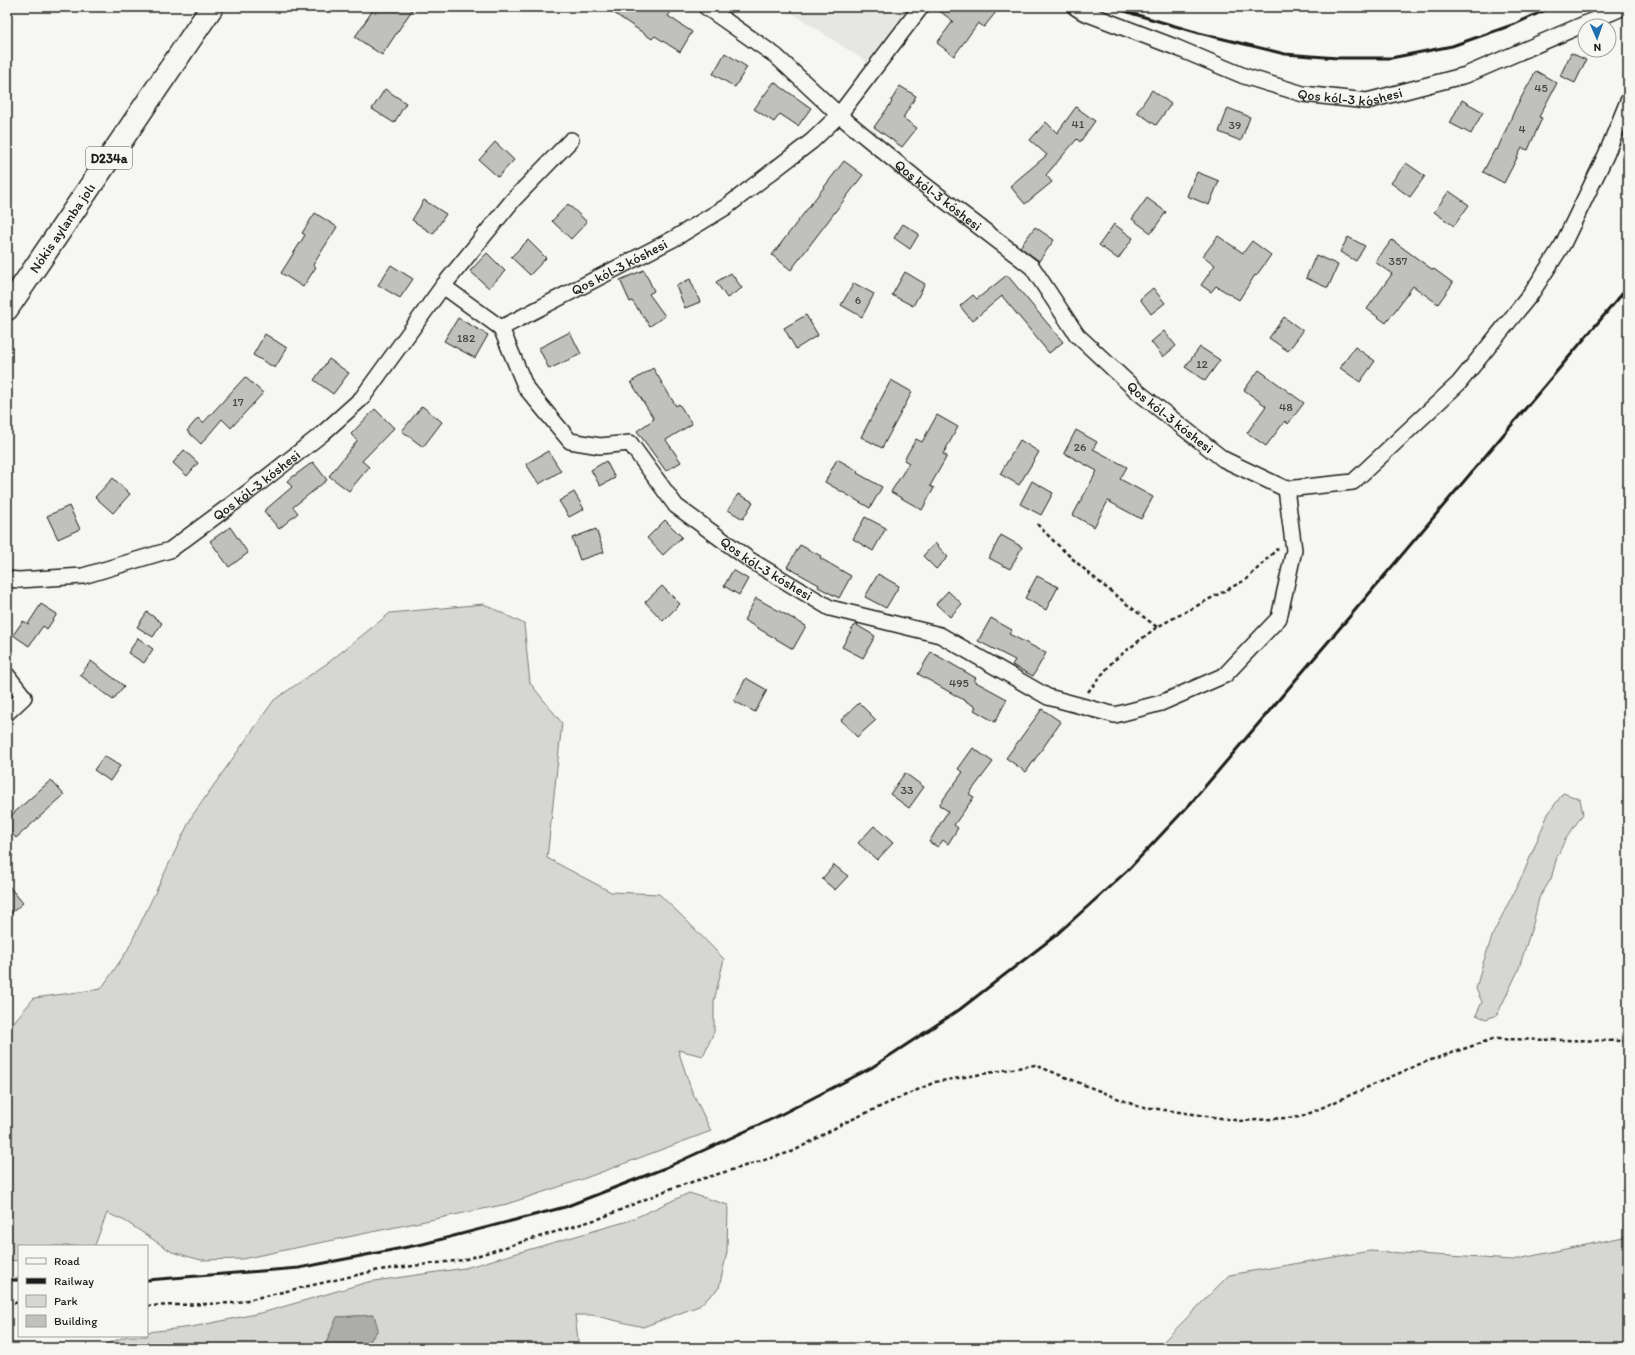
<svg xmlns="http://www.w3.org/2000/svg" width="1635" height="1355" viewBox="0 0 1635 1355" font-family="Itim,sans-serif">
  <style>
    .built { fill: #e6e6e2 }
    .green { fill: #d6d6d2; stroke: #797977 }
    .water { fill: #acaca9; stroke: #727271 }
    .building { fill: #c0c0bd; stroke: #1c1c1c }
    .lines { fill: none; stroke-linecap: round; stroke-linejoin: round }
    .minor-casing { stroke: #1c1c1c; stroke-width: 18 }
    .primary-casing { stroke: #1c1c1c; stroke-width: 25 }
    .path { stroke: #1c1c1c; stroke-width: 2.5; stroke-dasharray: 4 3; stroke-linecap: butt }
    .minor { stroke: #f6f6f2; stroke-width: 15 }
    .primary { stroke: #f6f6f2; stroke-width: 22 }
    .rail { stroke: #1c1c1c; stroke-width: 3 }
    .labels { text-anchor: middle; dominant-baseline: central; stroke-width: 3; stroke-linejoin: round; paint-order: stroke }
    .number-label { font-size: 12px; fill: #454544 }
    .shield { fill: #f6f6f2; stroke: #5d5d5c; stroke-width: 1 }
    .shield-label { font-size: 13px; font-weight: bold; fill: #1c1c1c }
    .street-label { font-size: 14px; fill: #1c1c1c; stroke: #f6f6f2 }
  </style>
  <rect width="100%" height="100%" fill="#f6f6f2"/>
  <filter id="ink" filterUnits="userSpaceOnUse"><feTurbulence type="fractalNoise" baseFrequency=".025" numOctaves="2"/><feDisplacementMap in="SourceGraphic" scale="8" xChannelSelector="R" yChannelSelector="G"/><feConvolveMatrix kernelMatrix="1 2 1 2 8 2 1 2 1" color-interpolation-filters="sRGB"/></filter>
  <g filter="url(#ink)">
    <path class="built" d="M783,7H909L867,62Z"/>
    <g class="green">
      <path d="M484,604L524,624L530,683L562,723L547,858L611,892L659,894L681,915L724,959L714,1001V1032L703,1056L678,1050L691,1089L711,1131L583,1179L507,1204L242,1259L201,1260L172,1252L125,1221L107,1213L95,1245L92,1246H19V1261L7,1260V1030L34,998L101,989L127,951L192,816L274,700L329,662L390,613Z"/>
      <path d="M1563,793L1580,799L1583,814L1565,840L1557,857L1551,879L1539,898L1533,924L1518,971L1497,1015L1486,1019L1476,1015L1482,1002L1476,989L1482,966L1493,934L1524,872L1548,814Z"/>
      <path d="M689,1193L728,1205L727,1252L719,1288L699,1306L643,1327L592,1315H575L579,1348H365L378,1330L374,1315L337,1317L324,1348H96L127,1336H147V1332L192,1327L265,1312L368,1282L465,1268L628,1221Z"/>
      <path d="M1628,1236V1348H1157L1229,1275L1370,1251L1513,1260Z"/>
    </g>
    <path class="water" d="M374,1315L378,1329L365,1348H324L337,1317Z"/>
    <g class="building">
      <path d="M375,7H414L382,55L355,37Z"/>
      <path d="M605,7H663L671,12L668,16L692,32L680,52L655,36L652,39Z"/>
      <path d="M934,7H1000L984,27L978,23L954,56L937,43L953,21Z"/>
      <path d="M725,53L747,67L735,87L713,74Z"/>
      <path d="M1571,53L1586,60L1575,83L1560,76Z"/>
      <path d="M1536,71L1557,83L1539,117L1542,118L1528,150L1522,148L1504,183L1483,172L1495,149L1497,150L1516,107Z"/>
      <path d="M774,82L811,108L798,126L780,114L774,122L754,109Z"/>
      <path d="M900,86L916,96L903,118L917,128L902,147L874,127L892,102L891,101Z"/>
      <path d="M385,89L406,103L394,123L372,109Z"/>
      <path d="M1152,90L1171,104L1156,125L1137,112Z"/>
      <path d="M1462,100L1483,112L1471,134L1450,123Z"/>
      <path d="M1076,107L1095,121L1080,142L1077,139L1046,175L1052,182L1025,204L1010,186L1047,155L1030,140L1046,122L1057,133Z"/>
      <path d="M1228,108L1250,117L1241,141L1219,132Z"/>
      <path d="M495,142L514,160L498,177L479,160Z"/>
      <path d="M844,161L863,175L791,270L772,255Z"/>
      <path d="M1406,163L1425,176L1410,197L1391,183Z"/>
      <path d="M1197,172L1219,181L1209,205L1187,196Z"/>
      <path d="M1449,191L1469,205L1454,226L1434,212Z"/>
      <path d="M1147,198L1166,212L1151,233L1132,219Z"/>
      <path d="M424,200L446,214L433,234L412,220Z"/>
      <path d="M568,204L587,222L571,239L552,221Z"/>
      <path d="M315,213L337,227L313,265L316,267L303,287L281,273L305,235L302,233Z"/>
      <path d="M903,224L919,234L910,249L894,238Z"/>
      <path d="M1114,224L1133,238L1118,259L1099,245Z"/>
      <path d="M1035,227L1054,240L1039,261L1020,247Z"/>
      <path d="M1218,236L1243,253L1252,241L1271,255L1256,276L1255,275L1239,300L1216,286L1211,292L1201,285L1215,265L1203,256Z"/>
      <path d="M1348,237L1365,246L1356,261L1340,252Z"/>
      <path d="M528,240L546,258L530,275L511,257Z"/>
      <path d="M1392,240L1433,270L1434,269L1453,283L1438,304L1413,286L1386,323L1367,309L1392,274L1375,262Z"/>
      <path d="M487,253L505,271L489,288L470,271Z"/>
      <path d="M1316,255L1338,265L1328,288L1306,278Z"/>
      <path d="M391,265L413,279L400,298L378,285Z"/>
      <path d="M644,270L654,291L649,294L665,316L650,326L632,301L630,302L620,280Z"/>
      <path d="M905,272L925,284L913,306L892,295Z"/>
      <path d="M731,273L742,288L727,298L716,282Z"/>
      <path d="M1007,275L1063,342L1049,353L1002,296L972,321L960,306L973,295L977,299Z"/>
      <path d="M690,279L700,302L685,308L676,286Z"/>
      <path d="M854,283L874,294L862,317L841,305Z"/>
      <path d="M1153,288L1165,303L1151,314L1140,299Z"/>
      <path d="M806,315L818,335L796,349L784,328Z"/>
      <path d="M1284,317L1303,331L1288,351L1269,338Z"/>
      <path d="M458,318L488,335L475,358L444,341Z"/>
      <path d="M1164,331L1176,346L1163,357L1151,342Z"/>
      <path d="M570,332L581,354L549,369L539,348Z"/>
      <path d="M265,334L287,348L275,368L253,355Z"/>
      <path d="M1200,347L1220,360L1205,381L1185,367Z"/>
      <path d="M1355,347L1375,361L1360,382L1340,368Z"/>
      <path d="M329,359L349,373L333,394L314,380Z"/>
      <path d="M653,368L676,406L679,404L692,424L666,440L681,462L666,471L637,431L654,419L631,382Z"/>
      <path d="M1259,370L1304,403L1288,424L1285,421L1266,446L1247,433L1266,406L1244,390Z"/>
      <path d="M245,377L263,393L231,428L222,419L201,444L187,431L198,418L203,423Z"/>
      <path d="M891,380L912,392L882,448L861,437Z"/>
      <path d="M422,406L442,422L423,447L402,431Z"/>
      <path d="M375,409L394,428L362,461L369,467L349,491L329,476L357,441L351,434Z"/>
      <path d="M937,415L958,427L943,454L947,456L930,486L934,488L922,510L891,492L909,463L904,460L916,439L922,442Z"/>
      <path d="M1076,430L1097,442L1093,449L1127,467L1120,479L1153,497L1141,519L1108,501L1094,527L1073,515L1097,471L1064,453Z"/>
      <path d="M1020,440L1039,452L1019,485L1000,474Z"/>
      <path d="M184,450L198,463L187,476L173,463Z"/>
      <path d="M548,451L561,471L539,484L526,464Z"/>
      <path d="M837,459L858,471L857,473L882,487L870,508L825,482Z"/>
      <path d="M606,461L615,478L600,486L591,470Z"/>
      <path d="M313,462L327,480L293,507L298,513L279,529L264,511L292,487L287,481Z"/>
      <path d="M113,478L130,494L113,513L95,497Z"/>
      <path d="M1032,481L1053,493L1041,515L1020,504Z"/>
      <path d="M574,492L584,509L569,517L559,501Z"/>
      <path d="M738,494L753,502L743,519L728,510Z"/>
      <path d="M69,506L80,529L58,539L47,516Z"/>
      <path d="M865,517L886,528L873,551L853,539Z"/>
      <path d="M665,520L682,537L663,555L647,538Z"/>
      <path d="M230,527L248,553L229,567L210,541Z"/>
      <path d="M596,529L604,552L580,560L572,538Z"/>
      <path d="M1001,535L1022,547L1010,569L989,558Z"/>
      <path d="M935,543L948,557L936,569L923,556Z"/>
      <path d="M800,545L821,556L820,558L851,576L839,598L818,587L819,585L787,567Z"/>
      <path d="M733,570L748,579L739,595L724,586Z"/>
      <path d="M878,574L899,586L886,608L865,597Z"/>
      <path d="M1037,576L1058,587L1046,610L1025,598Z"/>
      <path d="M662,586L680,604L663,621L645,602Z"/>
      <path d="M948,591L962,604L950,617L936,604Z"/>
      <path d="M756,598L806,626L793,649L744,620Z"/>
      <path d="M41,604L57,614L47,629L43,626L29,646L13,635L23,621L28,624Z"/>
      <path d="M147,612L162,623L153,637L137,627Z"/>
      <path d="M991,618L1012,630L1009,634L1046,653L1033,676L1012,665L1015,660L978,641Z"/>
      <path d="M855,624L875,636L863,658L842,647Z"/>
      <path d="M138,638L153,649L144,663L128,653Z"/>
      <path d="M931,652L976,678L974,681L1007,699L995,722L974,710L976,707L918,674Z"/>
      <path d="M91,661L124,686L113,700L80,675Z"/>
      <path d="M746,678L767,690L755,712L734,701Z"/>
      <path d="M859,703L876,720L857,737L841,720Z"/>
      <path d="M1042,709L1061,722L1026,772L1006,758Z"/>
      <path d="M973,748L993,762L969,794L974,797L954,825L958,828L948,844L943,840L938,847L929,842L948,811L939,805L963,772L958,769Z"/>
      <path d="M104,756L120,766L110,781L94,770Z"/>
      <path d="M905,773L924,787L909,808L890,794Z"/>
      <path d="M51,780L64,795L16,838L7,828V819Z"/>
      <path d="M874,826L893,843L877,860L858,843Z"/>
      <path d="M834,865L848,876L835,890L822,879Z"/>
      <path d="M7,884L23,903L7,917Z"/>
    </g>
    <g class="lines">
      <g class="minor-casing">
        <g id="minor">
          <path d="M706,7L776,56L839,115L921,7"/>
          <path id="s1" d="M1075,7L1083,12L1175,47L1244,76L1303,94L1367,101L1466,75L1624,7"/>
          <path id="s2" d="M443,286L501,328L526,388L570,441L600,446L630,443L676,506L750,560L830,608L940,635L1048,697L1115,715L1161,703L1225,675L1279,618L1294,550L1286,489"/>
          <path id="s3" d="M501,328L675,238L726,207L812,141L839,115L918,180L1032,267L1077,335L1138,392L1223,459L1286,489L1353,482L1459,383L1531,294L1563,244L1606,155L1628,101"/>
          <path id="s4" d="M7,579L19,580L83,576L170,550L247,493L322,434L362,398L443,286L513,200L571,140"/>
          <path d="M7,675L24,697L7,713"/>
        </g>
      </g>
      <g class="primary-casing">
        <g id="primary">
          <path id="s5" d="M7,309L212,7"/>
        </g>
      </g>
      <g class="path">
        <path d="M1037,524C1074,563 1114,595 1157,627"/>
        <path d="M1088,692L1113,661L1157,627L1247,579L1278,548"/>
        <path d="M7,1302L19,1303"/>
        <path d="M147,1306L234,1303L379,1270L463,1260L601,1218L672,1188L794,1151L844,1123L935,1082L1035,1065L1137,1106L1241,1121L1301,1117L1422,1063L1493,1039L1628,1041"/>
      </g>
      <use href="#minor" class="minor"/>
      <use href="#primary" class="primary"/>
      <g class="rail">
        <path d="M1114,7L1134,14L1199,33L1285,54L1338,58H1391L1452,46L1515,24L1552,7"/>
        <path d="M7,1280H19"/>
        <path d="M147,1280L299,1268L423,1244L565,1207L665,1168L772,1119L871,1068L959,1010L1055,936L1128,870L1190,804L1368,595L1628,287"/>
      </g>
    </g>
  </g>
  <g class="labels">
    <g class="number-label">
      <text x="1541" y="88">45</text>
      <text x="1078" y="124">41</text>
      <text x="1235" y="125">39</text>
      <text x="1522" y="129">4</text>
      <text x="1398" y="261">357</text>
      <text x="858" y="300">6</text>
      <text x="466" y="338">182</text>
      <text x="1202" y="364">12</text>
      <text x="238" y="402">17</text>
      <text x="1286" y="407">48</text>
      <text x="1080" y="447">26</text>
      <text x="959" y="683">495</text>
      <text x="907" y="790">33</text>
    </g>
    <rect class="shield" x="86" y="147" width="46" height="22" rx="3"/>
    <g class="shield-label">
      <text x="109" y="158">D234a</text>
    </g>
    <g class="street-label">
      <text stroke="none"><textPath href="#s1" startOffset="292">Qos kól-3 kóshesi</textPath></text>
      <text stroke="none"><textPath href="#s3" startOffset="529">Qos kól-3 kóshesi</textPath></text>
      <text stroke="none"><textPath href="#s5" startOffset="98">Nókis aylanba jolı</textPath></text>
      <text stroke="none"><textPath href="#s3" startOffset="133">Qos kól-3 kóshesi</textPath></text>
      <text stroke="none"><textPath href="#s3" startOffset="853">Qos kól-3 kóshesi</textPath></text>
      <text stroke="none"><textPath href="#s4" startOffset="275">Qos kól-3 kóshesi</textPath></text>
      <text stroke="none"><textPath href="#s2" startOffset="454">Qos kól-3 kóshesi</textPath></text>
    </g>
  </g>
  <rect width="1635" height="1355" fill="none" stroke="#f6f6f2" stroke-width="24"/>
  <rect x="12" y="12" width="1611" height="1331" fill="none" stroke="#1c1c1c" stroke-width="1.5" filter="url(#ink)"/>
  <rect x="18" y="1245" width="130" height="92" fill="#f6f6f2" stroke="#9f9f9c"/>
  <rect x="26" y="1258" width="20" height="6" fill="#f6f6f2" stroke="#9f9f9c"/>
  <text x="54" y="1265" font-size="12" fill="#1c1c1c">Road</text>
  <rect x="26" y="1278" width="20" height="6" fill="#1c1c1c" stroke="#9f9f9c"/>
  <text x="54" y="1285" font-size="12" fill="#1c1c1c">Railway</text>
  <rect x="26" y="1295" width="20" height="12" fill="#d6d6d2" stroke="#9f9f9c"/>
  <text x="54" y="1305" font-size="12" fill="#1c1c1c">Park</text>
  <rect x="26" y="1315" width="20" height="12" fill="#c0c0bd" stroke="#9f9f9c"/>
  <text x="54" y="1325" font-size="12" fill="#1c1c1c">Building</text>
  <g transform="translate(1597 38) rotate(178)"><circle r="19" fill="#f6f6f2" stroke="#9f9f9c"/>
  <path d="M0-3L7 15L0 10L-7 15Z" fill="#1f6fb2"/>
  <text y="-6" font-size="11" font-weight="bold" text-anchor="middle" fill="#1c1c1c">N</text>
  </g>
</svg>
